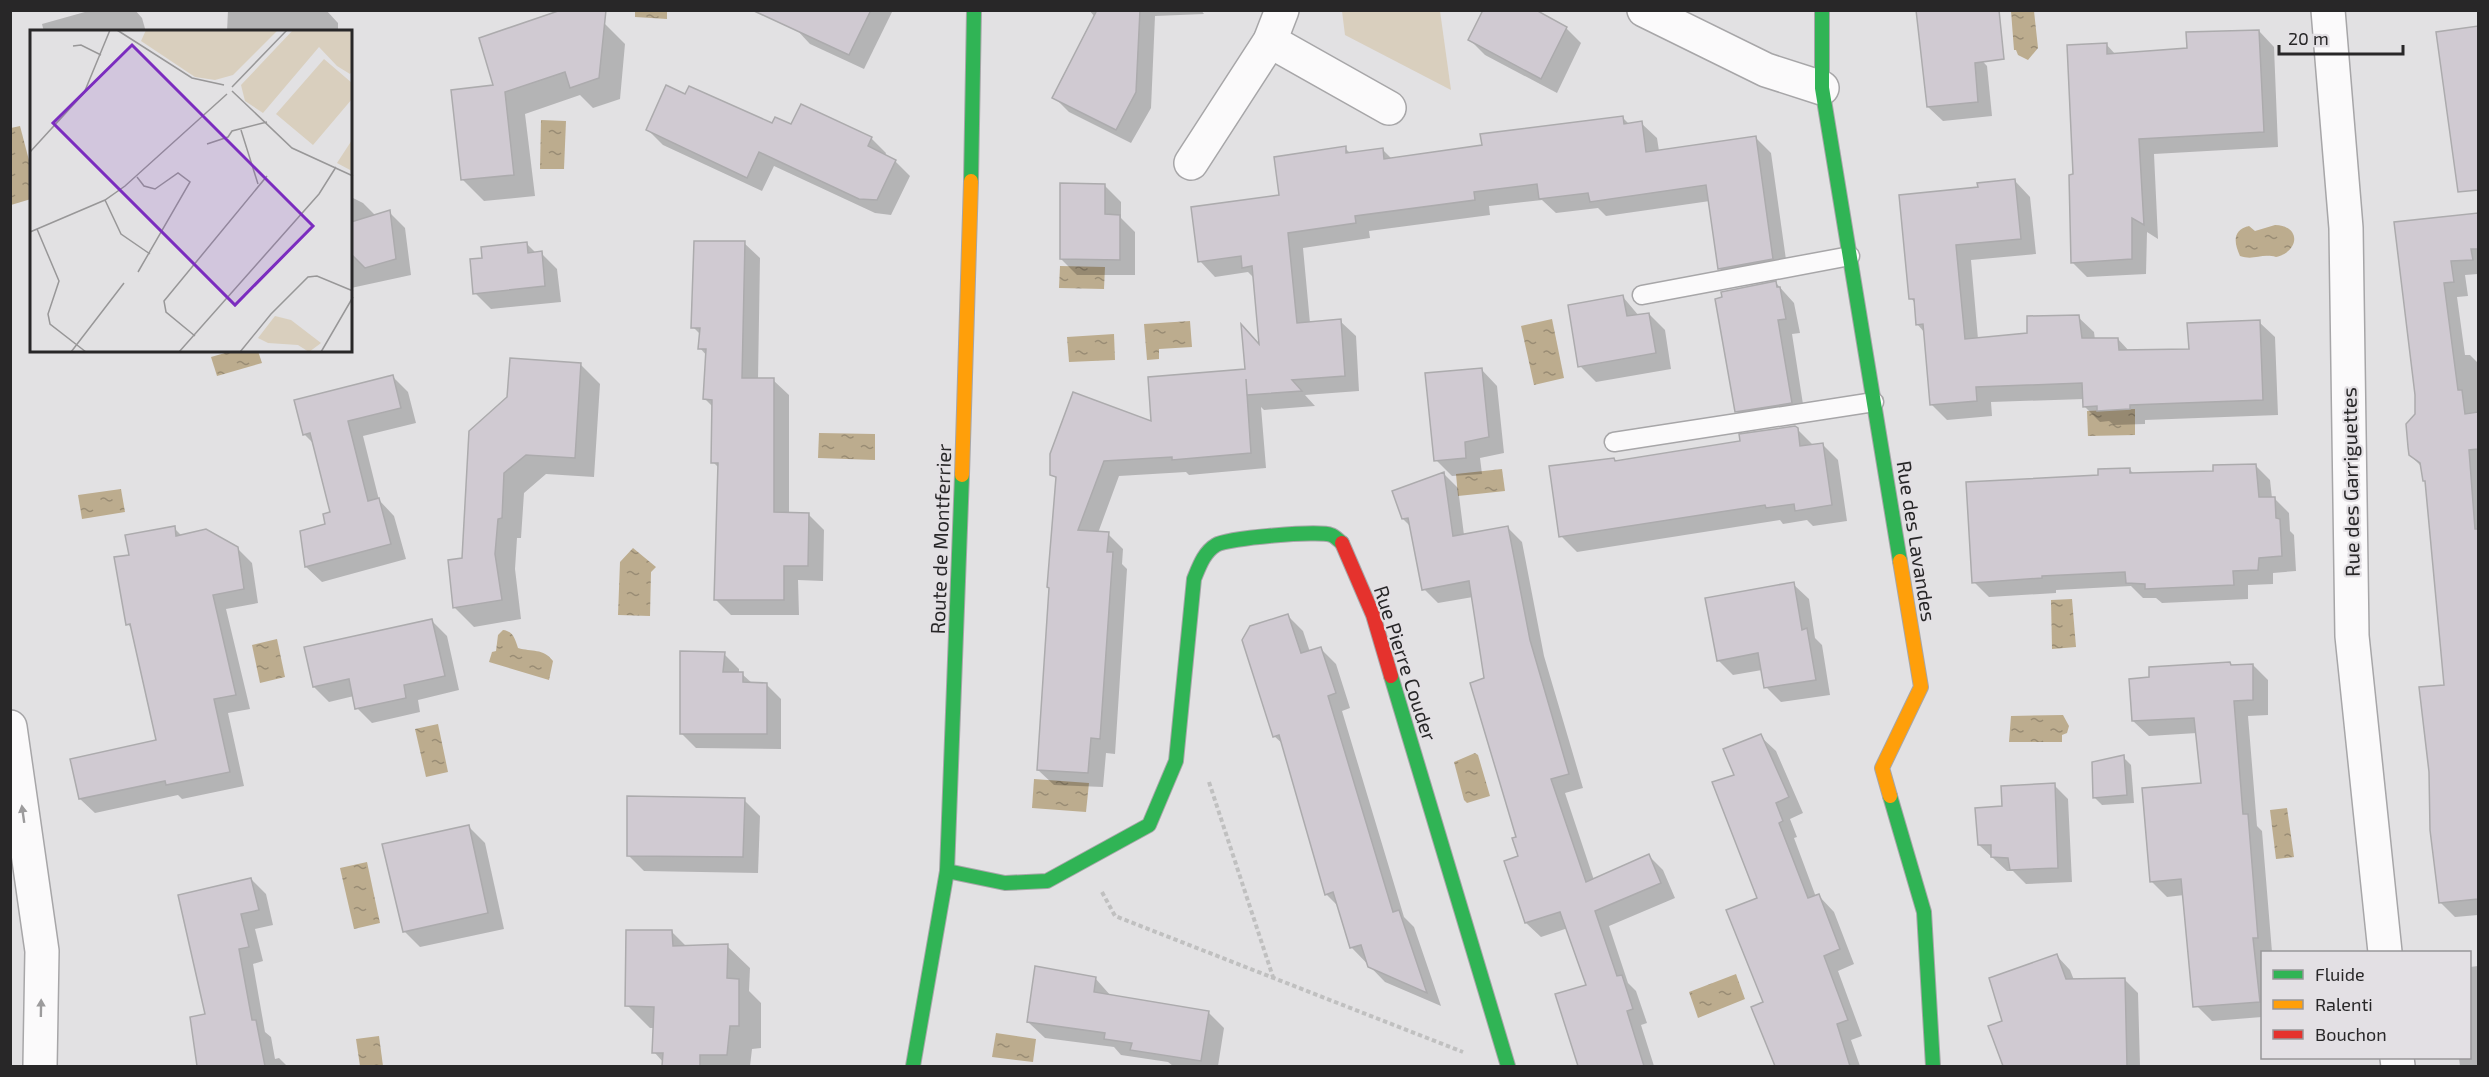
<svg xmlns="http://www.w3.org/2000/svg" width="2489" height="1077" viewBox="0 0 2489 1077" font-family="'Exo 2',sans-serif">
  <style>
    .green { fill: #d9cfbe }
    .water { fill: url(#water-ripples) }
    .shadow { fill: #0003 }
    .building { fill: #d0cad2; stroke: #acabad; stroke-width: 1.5 }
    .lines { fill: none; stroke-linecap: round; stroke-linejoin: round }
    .lane-casing { stroke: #a7a6a8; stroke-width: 21 }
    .street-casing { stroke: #a7a6a8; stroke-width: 36 }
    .fast-casing { stroke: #a7a6a8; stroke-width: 16 }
    .slow-casing { stroke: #a7a6a8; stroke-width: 16 }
    .jam-casing { stroke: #a7a6a8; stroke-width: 16 }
    .path { stroke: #c0c0c0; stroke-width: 4; stroke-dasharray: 4.5 3; stroke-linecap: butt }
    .lane { stroke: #fbfafb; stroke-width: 18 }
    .street { stroke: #fbfafb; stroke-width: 33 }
    .fast { stroke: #30b455; stroke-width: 14 }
    .slow { stroke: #ff9f0a; stroke-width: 14 }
    .jam { stroke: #e5322d; stroke-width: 14 }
    .oneway { fill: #9c9b9c }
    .labels { text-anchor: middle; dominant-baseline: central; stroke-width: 4.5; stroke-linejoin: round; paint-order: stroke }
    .street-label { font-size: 20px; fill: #282728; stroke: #e3e0e4 }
    .inset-road { fill: none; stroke: #989798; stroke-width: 1.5 }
    .view { fill: #7b2cbf; fill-opacity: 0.15; stroke: #7b2cbf; stroke-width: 3 }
    .inset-edge { fill: none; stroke: #282728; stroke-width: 3 }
  </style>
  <defs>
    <pattern id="water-ripples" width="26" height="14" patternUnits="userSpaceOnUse" patternTransform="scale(1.5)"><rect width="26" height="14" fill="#bcac8e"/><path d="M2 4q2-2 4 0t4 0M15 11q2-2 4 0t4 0" fill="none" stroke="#998c74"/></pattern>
  </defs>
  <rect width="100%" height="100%" fill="#e2e1e3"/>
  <path class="green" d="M1342,11H1440L1451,90L1345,35Z"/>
  <g class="water">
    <path d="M635,11H667V19L635,17Z"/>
    <path d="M2011,11H2034L2038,48L2028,60L2018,55L2016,50H2014Z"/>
    <path d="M541,120L566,121L564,169H540Z"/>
    <path d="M20,126L31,168V199L11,205V128Z"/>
    <path d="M2275,225C2302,226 2299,252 2276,257C2261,253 2254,261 2240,256C2234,243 2232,230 2249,226L2255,231Z"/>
    <path d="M1060,266L1105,267L1104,289L1059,288Z"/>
    <path d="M1552,319L1564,378L1534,385L1521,326Z"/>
    <path d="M1190,321L1192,347L1159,349V359L1147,360L1144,324Z"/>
    <path d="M1114,334L1115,360L1069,362L1067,337Z"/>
    <path d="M232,351H258L262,363L217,376L211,357Z"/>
    <path d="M2135,409V435L2088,436L2087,411Z"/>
    <path d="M819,433L875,434V460L818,458Z"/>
    <path d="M1502,469L1505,491L1458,496L1456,474Z"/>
    <path d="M121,489L125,512L82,519L78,495Z"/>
    <path d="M633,548L656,567L651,572L650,616L618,615L620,562Z"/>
    <path d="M2072,599L2076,647L2052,649L2051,600Z"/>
    <path d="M503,630C513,631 515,639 518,648C532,652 543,648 553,661L549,680L489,662L492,652L496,651L498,635Z"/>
    <path d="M277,639L285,677L260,683L252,645Z"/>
    <path d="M2063,715L2069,726L2067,733L2062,735V742H2009L2011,716Z"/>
    <path d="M438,724L448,772L426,777L415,729Z"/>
    <path d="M1475,753L1478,755L1490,796L1467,803L1464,800L1454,762Z"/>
    <path d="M1034,779L1089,783L1086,812L1032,808Z"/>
    <path d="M2287,808L2294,857L2276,859L2270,810Z"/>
    <path d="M367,862L380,923L354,929L340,868Z"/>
    <path d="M1736,974L1745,999L1698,1018L1689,992Z"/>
    <path d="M996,1033L1036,1039L1033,1062L992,1057Z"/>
    <path d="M379,1036L383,1066H360L356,1039Z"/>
  </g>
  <g class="shadow">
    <path d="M92,10H135L142,18L146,32H44L42,24Z"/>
    <path d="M228,10H326L338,23V32H227Z"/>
    <path d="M805,10H893L864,69L810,44L796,29Z"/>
    <path d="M1089,10H1201L1204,14L1155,16L1151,108L1131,143L1069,112L1054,97L1095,17Z"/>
    <path d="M604,23L625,44L620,99L593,108L580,95L525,114L535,196L484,201L463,180L495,86Z"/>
    <path d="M1566,28L1581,43L1557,93L1485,55L1470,40Z"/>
    <path d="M2478,28V163L2468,165L2438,33Z"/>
    <path d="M2259,31L2274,47L2278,147L2154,154L2158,239L2147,232L2146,274L2087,277L2072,262L2075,176L2106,44L2116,55L2188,49Z"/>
    <path d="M1973,51L1987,66L1992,116L1943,121L1928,107Z"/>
    <path d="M686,96L773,125L871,138L886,153L885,156L895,161L910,176L891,215L875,213L774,166L762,191L663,145L648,130Z"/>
    <path d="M1622,117L1629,124L1641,123L1657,138L1659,151L1756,138L1771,153L1788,274L1735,284L1720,269L1710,201L1606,216L1598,208L1556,213L1542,200L1489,206L1490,215L1369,231L1370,238L1303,248L1310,323L1340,321L1356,336L1359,391L1305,395L1315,406L1264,410L1261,407L1266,468L1189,475L1186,472L1119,476L1098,533L1108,534L1123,549L1122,564L1127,569L1115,754L1106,753L1103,787L1054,785L1038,770L1057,479L1052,474L1152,424L1247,371L1261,346L1255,279L1248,272L1215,277L1200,261L1345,148L1351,154L1383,150L1392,159L1483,147Z"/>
    <path d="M2015,181L2030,197L2036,254L1971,260L1978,339L2029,334L2078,317L2094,332L2095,340L2118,339L2130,352L2190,351L2259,322L2275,337L2278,415L2145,420V424L2114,425L2109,421L2100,422L2084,406V399L1991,402L1992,416L1947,420L1931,404L1925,333L1917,324L1915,303L1911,298L1979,189Z"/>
    <path d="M1105,186L1121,202V218L1135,232V275H1077L1061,259Z"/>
    <path d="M351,197L363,203L376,216L389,212L405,228L411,275L351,288Z"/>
    <path d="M2478,215V274L2465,275L2468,296L2457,297L2465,355H2470L2478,363V915L2455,917L2440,902L2445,686L2427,483L2424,480L2422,467L2410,455L2417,415V395L2396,224Z"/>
    <path d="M744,243L760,258L758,379L773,380L789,395V514H808L824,530L823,581L798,580L799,615H731L715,599L719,468L713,462V407L705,399L707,356L700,348L701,335L693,327Z"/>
    <path d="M527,244L536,253H541L557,269L561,302L491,309L475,293L484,259Z"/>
    <path d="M32,280V326L29,324Z"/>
    <path d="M1776,283L1794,303L1800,333L1792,334L1805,417L1751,426L1736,411Z"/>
    <path d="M1623,297L1639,316L1649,314L1665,330L1671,369L1596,382L1580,366Z"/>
    <path d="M580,364L600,384L594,477L546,474L524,493L521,538H517L515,569L521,619L474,627L454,607L463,560L470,432Z"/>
    <path d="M1481,369L1497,386L1504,453L1480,458L1482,474L1452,476L1436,460Z"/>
    <path d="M392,376L408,392L416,423L363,436L379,500L394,516L406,559L322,582L306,567L301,532L327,525L331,513L314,444L304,434Z"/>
    <path d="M1795,427L1814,446L1822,444L1838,460L1847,521L1813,526L1807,520L1783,524L1780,520L1577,552L1561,536L1614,459L1616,462L1741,442Z"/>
    <path d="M2255,465L2270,480L2272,498H2274L2289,513L2290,531L2294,535L2296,571L2273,573V584L2248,585V599L2162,603L2156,598H2143L2131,586L2056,590V593L1989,597L1974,582L2100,476L2130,470L2135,475L2215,472Z"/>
    <path d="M1444,474L1458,488L1464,535L1508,528L1522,542L1544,656L1583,788L1565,793L1594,880L1649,856L1663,870L1675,898L1609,926L1628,983L1636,991L1647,1023L1641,1025L1654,1066H1579L1557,995L1587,986L1568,928L1541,937L1526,923L1518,837L1486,679L1473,597L1438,603L1424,589L1411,527L1403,519Z"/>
    <path d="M174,528L182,536L237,548L252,563L258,603L226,609L250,709L228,713L244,786L182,799L178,795L95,813L80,799L158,741L132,629L128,624L131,556Z"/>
    <path d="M1793,584L1809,599L1815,638L1822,645L1830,695L1781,702L1766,687L1762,670L1733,675L1718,660Z"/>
    <path d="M1288,616L1303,631L1310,652L1321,649L1336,664L1350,708L1342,711L1404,917L1414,927L1441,1006L1385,982L1351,947L1339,907L1326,894L1284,745L1274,736Z"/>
    <path d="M432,621L447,636L459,690L418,700L420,712L372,723L357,708L354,696L329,702L314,687Z"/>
    <path d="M724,654L739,669V674H742L753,684H766L781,699V749L696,748L681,733Z"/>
    <path d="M2230,664L2233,666L2253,665L2268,680V715L2248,716L2257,826L2262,831L2272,952H2262V1017L2212,1021L2197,1006L2184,895L2167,897L2151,881L2202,785L2197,733L2149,736L2133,721Z"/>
    <path d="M1760,736L1776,751L1803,813L1790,819L1797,837L1794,838L1816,897L1819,896L1834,912L1854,964L1838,971L1862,1036L1851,1040L1860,1066H1779L1759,1005L1765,1003L1759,899L1736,776Z"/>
    <path d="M2123,757L2131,765L2134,803L2102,805L2094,797Z"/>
    <path d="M2054,785L2068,799L2072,882L2026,884L2013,871H2007L1979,845L2003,808Z"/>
    <path d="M744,800L760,816L758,873L644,871L628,855Z"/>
    <path d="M469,827L485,843L504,929L420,947L404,931Z"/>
    <path d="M251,879L266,894L273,925L255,929L263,961L253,964L265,1032L271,1037L275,1059L279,1058L287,1066H199L191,1018L207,1015Z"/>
    <path d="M672,932L687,947L727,946L750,968L749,991L761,1003V1048L752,1049L750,1066H664V1063L654,1052L655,1028H650L627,1005Z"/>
    <path d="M2057,956L2070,970L2074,980L2124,979L2138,993L2140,1066H2005L1990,1027L2004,1022Z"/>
    <path d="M2478,966V1066H2460L2459,1058H2470V967Z"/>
    <path d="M1095,978L1111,996L1208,1012L1224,1028L1218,1066H1173L1168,1062L1121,1055L1114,1047L1045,1038L1028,1022Z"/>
  </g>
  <g class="building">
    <path d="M561,10H606L599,78L570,88L565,72L505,92L514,175L461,180L451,90L493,85L479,38Z"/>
    <path d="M752,10H871L849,55Z"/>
    <path d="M1097,10H1140L1136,92L1116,130L1052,98Z"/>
    <path d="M1483,10H1536L1567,27L1541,79L1468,40Z"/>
    <path d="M1916,10H1999L2004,59L1975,63L1978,102L1927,107Z"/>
    <path d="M2478,26V190L2458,192L2436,32Z"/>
    <path d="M2259,30L2264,132L2139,139L2144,225L2132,218V259L2071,263L2069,175L2073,174L2067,45L2107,43V54L2187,48L2186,32Z"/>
    <path d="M666,85L685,94L689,86L772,123L775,117L791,124L801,104L872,137L868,146L896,160L877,200L859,199L759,152L747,178L646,130Z"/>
    <path d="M1623,116L1624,124L1642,121L1646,152L1756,136L1773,259L1718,269L1706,185L1590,202L1588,193L1539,199L1537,184L1474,192L1475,200L1355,216L1356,223L1288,233L1297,323L1341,319L1345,376L1292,380L1302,391L1247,395L1246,379L1251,453L1172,460V457L1104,461L1078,530L1109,532L1107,552H1113L1100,739L1091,738L1088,773L1037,770L1049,588L1047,587L1056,477L1050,475V454L1073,392L1151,421L1148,377L1245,369L1241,324L1259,344L1252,266L1242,268L1241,256L1198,262L1191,207L1279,195L1274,157L1346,146V153L1383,148L1384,159L1482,145L1480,134Z"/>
    <path d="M2015,179L2021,239L1956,245L1965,339L2027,333V316L2079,315L2082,338H2118L2119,350L2189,349L2187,323L2260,320L2263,400L2130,405V409L2097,411V406L2083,407L2082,383L1976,387L1977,401L1930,405L1923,324L1916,325L1914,299H1909L1899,195L1978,187L1977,183Z"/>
    <path d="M1060,183L1105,184V214L1120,215V260L1060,259Z"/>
    <path d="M390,210L396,259L365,268L351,254V222Z"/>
    <path d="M2478,213V249H2471L2473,260L2451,261L2454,282L2444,283L2458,390H2462L2465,414L2478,412V449L2469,450L2475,529H2478V899L2439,903L2430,830L2429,772L2419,687L2444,685L2425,481H2423L2420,463L2409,455L2408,447L2406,424L2415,414V395L2394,222Z"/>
    <path d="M694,241H745L742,378H774V512L809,513L808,566H784V600H714L718,463H711L712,400L703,399L706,349H698L700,328H691Z"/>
    <path d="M527,242L528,253L542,251L545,286L473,294L470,259L482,258L481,247Z"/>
    <path d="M1776,281L1777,287H1780L1786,319L1778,320L1792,403L1735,412L1715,299L1722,297L1721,292Z"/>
    <path d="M1623,295L1627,316L1649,313L1656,353L1578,367L1568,305Z"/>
    <path d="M510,358L581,363L575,458L526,455L504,473L502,518L498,519L495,554L502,600L453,608L448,560L462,558L469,431L507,397Z"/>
    <path d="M1482,368L1489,437L1465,442L1466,458L1434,461L1425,373Z"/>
    <path d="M393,375L401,408L348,421L368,501L379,498L391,544L305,567L300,531L325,524L323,514L330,512L310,433L303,435L294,400Z"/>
    <path d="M1795,426L1798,428L1800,446L1823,443L1832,505L1795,511L1794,504L1766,508L1765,505L1559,537L1549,466L1614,458L1615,461L1740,441L1739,434Z"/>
    <path d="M2256,464L2259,497H2275L2276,518L2280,519L2282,556L2259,558L2258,570L2233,571L2234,585L2145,589V584L2126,583L2125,572L2042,576V578L1972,583L1966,482L2098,475V469L2130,468V473L2213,471V465Z"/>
    <path d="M1444,472L1453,536L1508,526L1530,640L1569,774L1551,779L1586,882L1649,854L1661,883L1595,911L1617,976L1622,975L1633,1009L1627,1011L1644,1066H1578L1555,994L1586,985L1560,912L1525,923L1504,861L1518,856L1512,838L1516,837L1470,683L1484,678L1469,581L1422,590L1408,518L1402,519L1392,491Z"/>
    <path d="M175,526L176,536L206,529L238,547L244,589L213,595L236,695L214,699L230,772L166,785L165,781L79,799L70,759L156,740L130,624L126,625L114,557L129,555L125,535Z"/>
    <path d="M1794,582L1802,630L1807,628L1816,680L1764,688L1758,653L1717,661L1705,598Z"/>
    <path d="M1288,614L1301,653L1321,647L1336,693L1328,696L1393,912L1399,910L1427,993L1368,967L1361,945L1350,948L1333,892L1325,895L1279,735L1273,737L1242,640L1250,626Z"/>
    <path d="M432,619L445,676L404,685L406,698L355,709L349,679L313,687L304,647Z"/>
    <path d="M680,651L725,652L723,672H743V682L767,683V734H680Z"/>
    <path d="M2230,662L2231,665L2253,664V700L2234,701L2243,814H2248L2258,938H2253L2260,1002L2193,1007L2181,879L2150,882L2142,788L2201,783L2194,718L2132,721L2129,679L2149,677V667Z"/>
    <path d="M1761,734L1789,797L1776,803L1783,821L1779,823L1808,898L1819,894L1840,949L1824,956L1848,1020L1837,1024L1850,1066H1775L1751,1007L1763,1002L1726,910L1757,898L1712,782L1734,775L1723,749Z"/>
    <path d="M2124,755L2127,795L2093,798L2092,762Z"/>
    <path d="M2055,783L2058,868L2010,870L2008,858L1991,857V845H1978L1975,808L2002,806L2001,786Z"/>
    <path d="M627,796L745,798L743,857L627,856Z"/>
    <path d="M469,825L488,913L403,932L382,844Z"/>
    <path d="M251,878L259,910L241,914L249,947L239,949L252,1020H256L265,1066H197L190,1017L205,1014L178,895Z"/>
    <path d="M626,930H672L673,946L728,944L727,978L739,979V1026H730L727,1055H700V1066H662L663,1053H652L654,1007L625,1006Z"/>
    <path d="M2057,954L2066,979L2125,978L2127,1066H2003L1988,1026L2002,1021L1989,978Z"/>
    <path d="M1035,966L1096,977L1094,992L1209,1011L1201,1061L1130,1050L1132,1043L1104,1039L1105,1033L1027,1022Z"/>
  </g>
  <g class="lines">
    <g class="lane-casing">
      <g id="lane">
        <path d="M1642,295L1850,256"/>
        <path d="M1614,442L1874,402"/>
      </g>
    </g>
    <g class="street-casing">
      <g id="street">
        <path d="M1644,10L1766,70L1822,88"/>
        <path d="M2328,10L2346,228L2352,636L2385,952"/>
        <path d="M1270,41L1389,108"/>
        <path d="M1191,163L1270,41L1282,10"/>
        <path d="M10,727L42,951L40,1066"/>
        <path d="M2397,1058L2398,1066"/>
      </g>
    </g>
    <g class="fast-casing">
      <g id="fast">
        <path d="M1822,10V88L1900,561"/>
        <path d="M971,181L974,10"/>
        <path d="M1391,676L1508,1066"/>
        <path d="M1890,796L1924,912L1933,1066"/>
        <path d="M947,871L1005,883L1047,881L1149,825L1176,761L1194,579C1199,567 1204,552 1216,545C1227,538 1320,530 1331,535C1335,536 1339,541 1342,543"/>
        <path d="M913,1066L947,871L962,475"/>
      </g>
    </g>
    <g class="slow-casing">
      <g id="slow">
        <path d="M962,475L971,181"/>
        <path d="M1890,796L1882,768L1921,687L1900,561"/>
      </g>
    </g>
    <g class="jam-casing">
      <path id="jam" d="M1342,543L1373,615L1391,676"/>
    </g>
    <g class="path">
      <path d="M1209,782L1273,977"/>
      <path d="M1102,892L1115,916L1463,1052"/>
    </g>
    <use href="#lane" class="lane"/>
    <use href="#street" class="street"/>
    <use href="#fast" class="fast"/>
    <use href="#slow" class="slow"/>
    <use href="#jam" class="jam"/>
  </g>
  <defs><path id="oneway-solid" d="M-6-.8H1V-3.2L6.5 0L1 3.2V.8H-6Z" transform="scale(1.5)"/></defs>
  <g class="oneway">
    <use href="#oneway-solid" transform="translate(23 814) rotate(-98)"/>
    <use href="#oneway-solid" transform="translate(41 1008) rotate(-89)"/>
  </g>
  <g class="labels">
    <g class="street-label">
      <text transform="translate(2350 482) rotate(-91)">Rue des Garriguettes</text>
      <text transform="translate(940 539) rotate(-88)">Route de Montferrier</text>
      <text transform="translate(1917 541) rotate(81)">Rue des Lavandes</text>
      <text transform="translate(1406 663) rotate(72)">Rue Pierre Couder</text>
    </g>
  </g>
  <g transform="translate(30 30)">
    <rect width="322" height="322" fill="#e2e1e3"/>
    <path d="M116,0H248L203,45L185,50L165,47L111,11ZM263,0H322V41L320,44L307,36L289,17L233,83L215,71L211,55ZM294,29L322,53V69L283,115L246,84ZM322,110V141L307,133Z" fill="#d9cfbe"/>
    <path d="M245,286L261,290L291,313L279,322L268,315L238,313L228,308Z" fill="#d9cfbe"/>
    <path class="inset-road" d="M87,0L162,48L194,55M43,16L51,15L71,25M202,57L257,0M202,61L262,118L323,146M211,100L228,154M177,114L198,107L202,101L237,92M0,122L54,63L80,0M107,147L114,156L125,159L148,143L160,152L108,242M75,170L91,204L120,224M7,199L29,251L18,284L20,294L56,322M0,202L75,170L95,156L197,64M165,306L136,282L134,271L237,146M41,322L94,253M149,322L289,164L306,137M210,322L241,284L278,247L287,246L323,261M291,322L323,267"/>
    <path class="view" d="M102,15L283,196L205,275L23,93Z"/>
    <rect width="322" height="322" class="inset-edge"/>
  </g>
  <rect width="2489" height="1077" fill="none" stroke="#282728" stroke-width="24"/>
  <rect x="2261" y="951" width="210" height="108" fill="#e3e0e4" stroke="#989699" stroke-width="1.5"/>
  <rect x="2273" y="970" width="30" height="9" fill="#30b455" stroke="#989699" stroke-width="1.5"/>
  <text x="2315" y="981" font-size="18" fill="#282728">Fluide</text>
  <rect x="2273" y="1000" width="30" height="9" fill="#ff9f0a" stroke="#989699" stroke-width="1.5"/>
  <text x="2315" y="1011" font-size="18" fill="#282728">Ralenti</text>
  <rect x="2273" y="1030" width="30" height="9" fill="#e5322d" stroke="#989699" stroke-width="1.5"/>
  <text x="2315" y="1041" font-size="18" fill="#282728">Bouchon</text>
  <path d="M2279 45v9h124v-9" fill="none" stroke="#282728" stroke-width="3"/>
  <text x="2288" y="45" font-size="18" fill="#282728" stroke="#e3e0e4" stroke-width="4.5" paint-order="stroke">20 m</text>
</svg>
